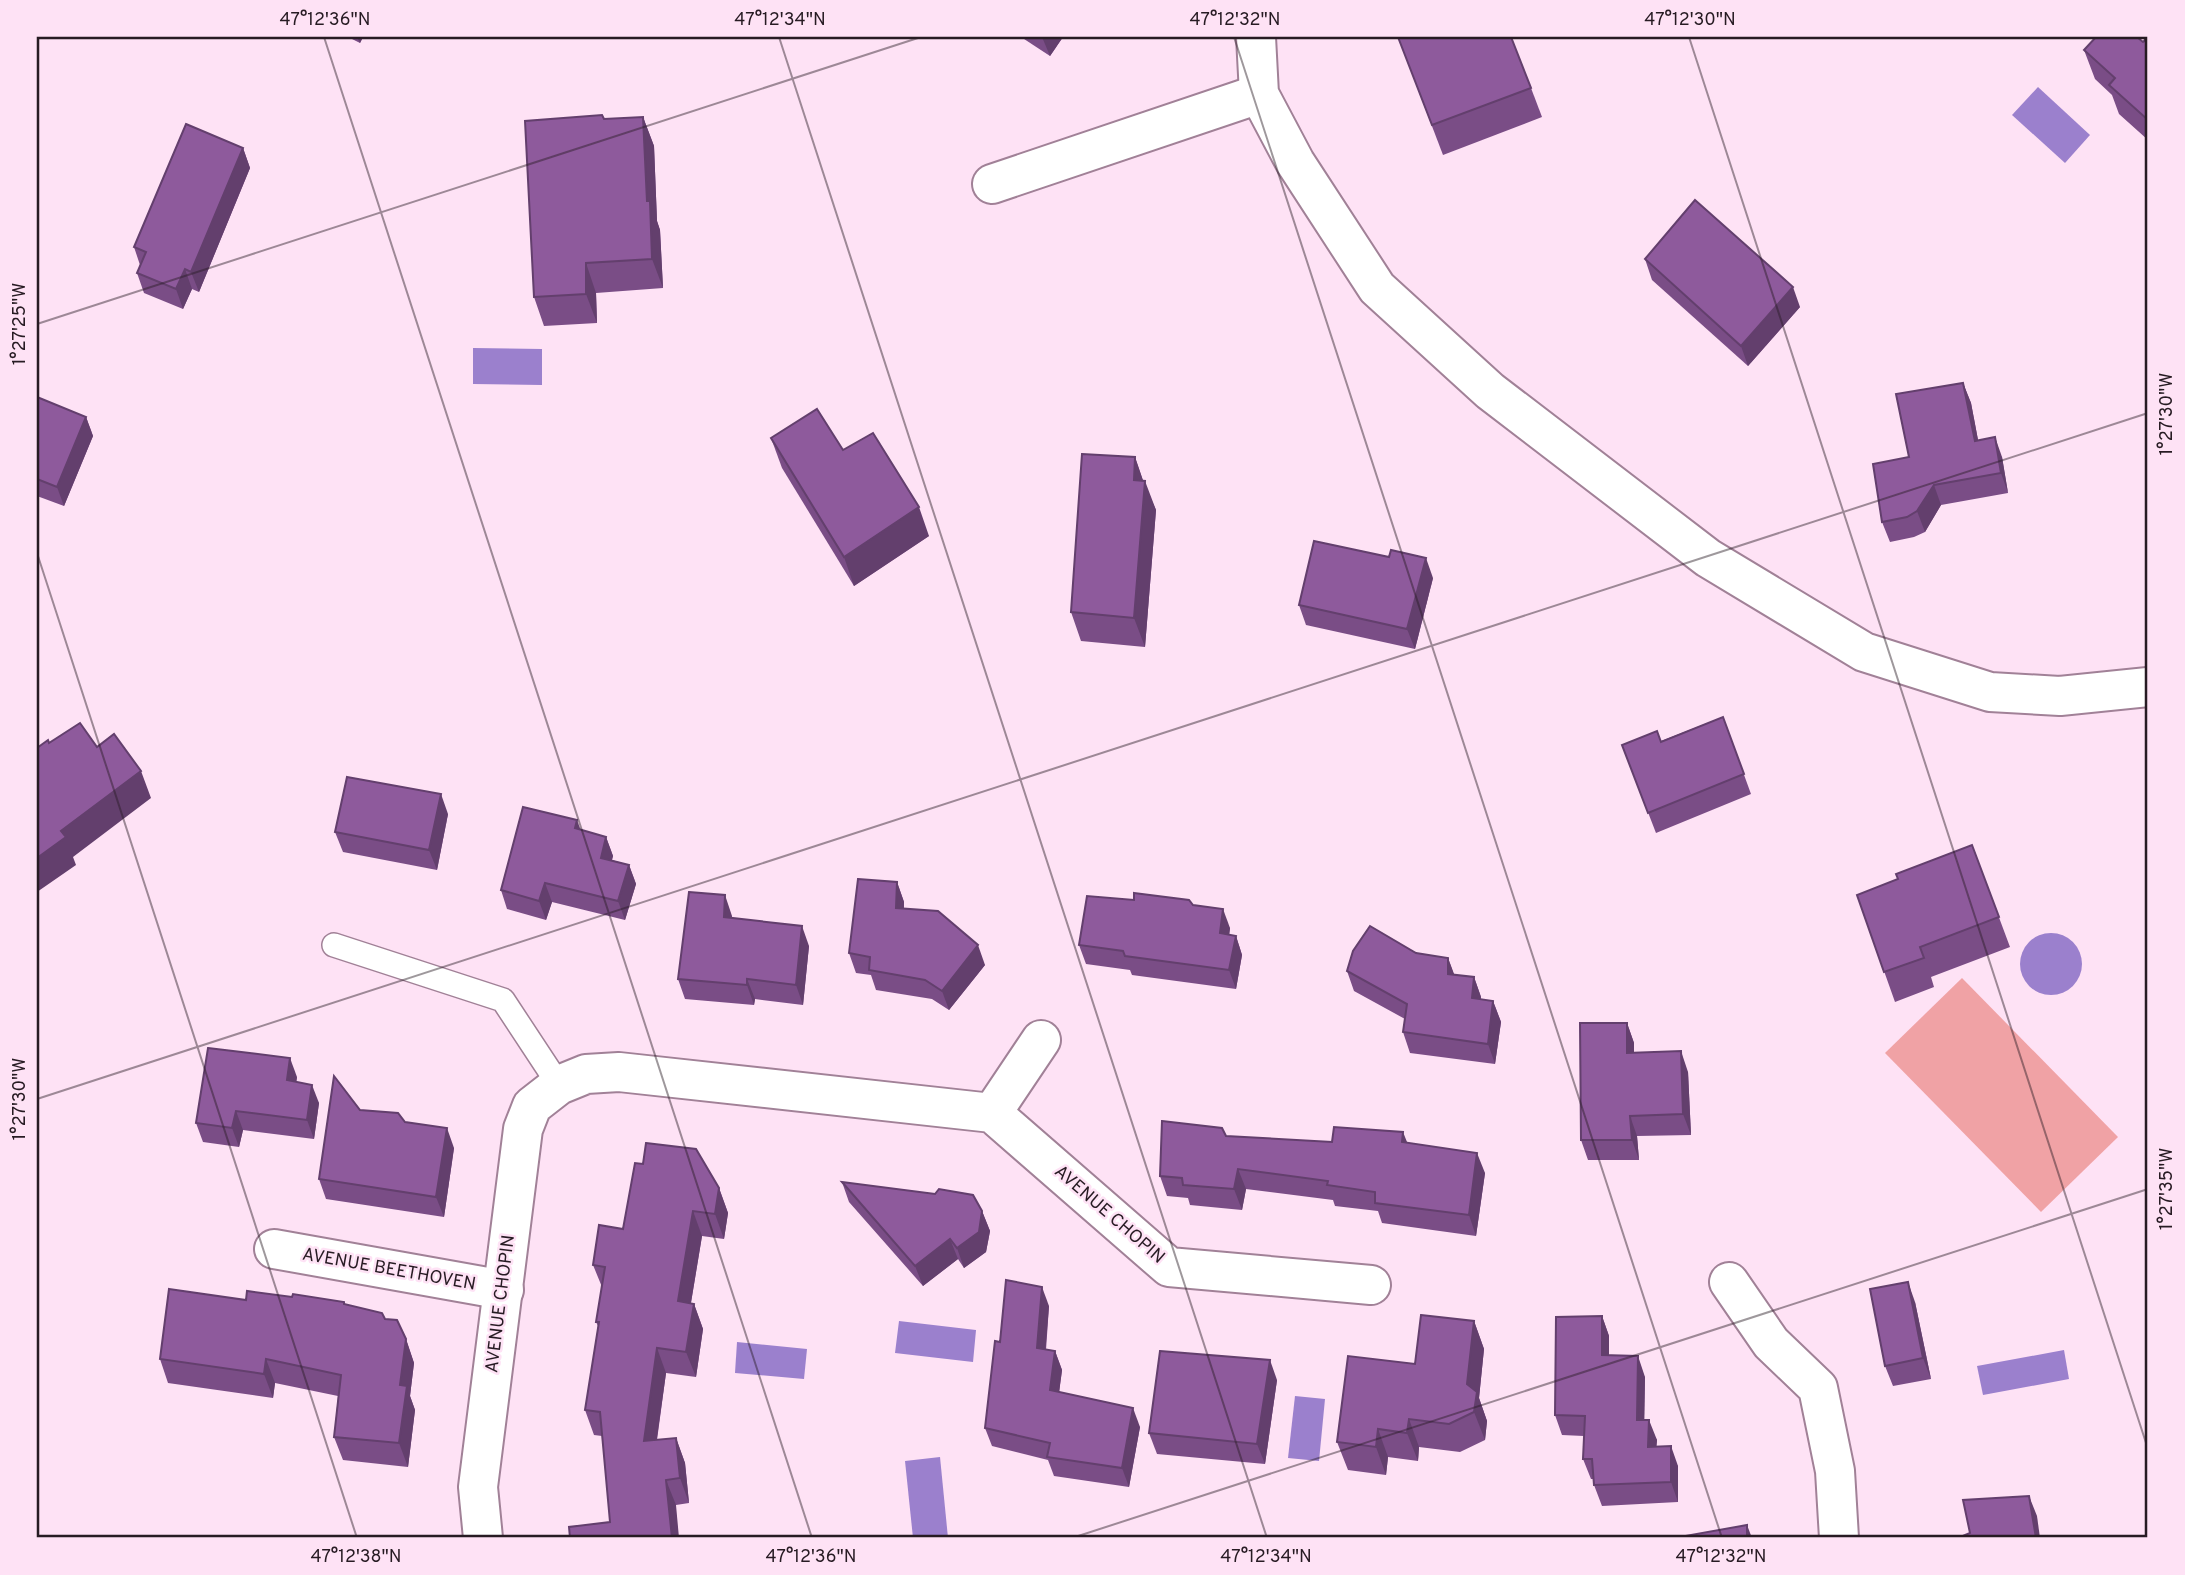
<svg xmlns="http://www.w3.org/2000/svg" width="2185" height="1575" viewBox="0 0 2185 1575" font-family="Overpass,sans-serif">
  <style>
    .green { fill: #f0a2a5 }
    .water { fill: #9b80cd }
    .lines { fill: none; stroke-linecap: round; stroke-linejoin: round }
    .service-casing { stroke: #a18197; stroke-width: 26 }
    .minor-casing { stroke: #a18197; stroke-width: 42 }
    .service { stroke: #fff; stroke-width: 23 }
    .minor { stroke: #fff; stroke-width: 38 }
    .wall { fill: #7a4d86 }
    .shaded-wall { fill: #633f6d }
    .building { fill: #8e5a9c; stroke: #633f6d; stroke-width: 2 }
    .ticks { fill: none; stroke: #271b23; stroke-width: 2; stroke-opacity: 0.45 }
    .labels { text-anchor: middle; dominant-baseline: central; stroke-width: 5; stroke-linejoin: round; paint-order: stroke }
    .street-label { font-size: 18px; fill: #271b23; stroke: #fee2f5 }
    .neatline { fill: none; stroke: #271b23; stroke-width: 2.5 }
    .ticks-label { font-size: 18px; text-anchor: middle; fill: #271b23 }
  </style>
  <rect width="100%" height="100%" fill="#fee2f5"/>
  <path class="green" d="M1962,978L2118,1137L2041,1212L1885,1053Z"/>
  <g class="water">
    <path d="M2038,87L2090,135L2065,163L2012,115Z"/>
    <path d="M473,348L542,349V385L473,384Z"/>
    <circle cx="2051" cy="964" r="31"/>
    <path d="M899,1321L976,1330L973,1362L895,1353Z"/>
    <path d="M737,1342L807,1349L804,1379L735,1373Z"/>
    <path d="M2064,1350L2069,1379L1983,1395L1977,1366Z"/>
    <path d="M1295,1396L1325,1399L1319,1461L1288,1458Z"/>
    <path d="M940,1457L948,1538H913L905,1461Z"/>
  </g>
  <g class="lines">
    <g class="service-casing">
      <path id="service" d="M334,945L503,1000L559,1085"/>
    </g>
    <g class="minor-casing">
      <g id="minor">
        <path d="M1256,37L1259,94L1295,162L1377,288L1490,391L1708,558L1864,652L1990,692L2060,696L2148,687"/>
        <path d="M992,184L1259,94"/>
        <path d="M992,1113L1041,1040"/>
        <path d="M274,1249L504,1290"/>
        <path d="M1729,1282L1771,1343L1818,1388L1835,1471L1839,1538"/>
        <path d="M483,1538L478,1487L523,1129L532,1106L559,1085L586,1074L619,1072L992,1113L1169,1267L1371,1285"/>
      </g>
    </g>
    <use href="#service" class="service"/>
    <use href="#minor" class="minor"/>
  </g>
  <g class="wall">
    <path d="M348,37H363L360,43Z"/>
    <path d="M1021,37H1063L1050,56Z"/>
    <path d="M1398,37L1531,88L1542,117L1443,155Z"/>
    <path d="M2148,37V140L2119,114L2112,95L2095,79L2084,50L2143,42Z"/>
    <path d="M643,117L654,146L657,221L660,230L663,288L596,293L597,323L544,326L534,297L604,119Z"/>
    <path d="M243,148L250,168L199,292L192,289L183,309L144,293L137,273L140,265L134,247Z"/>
    <path d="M1645,259L1800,307L1748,366L1652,280Z"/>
    <path d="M1963,383L1971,403L1978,440L2002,457L2008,493L1941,505L1925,532L1914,537L1890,542L1882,522L1909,457Z"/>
    <path d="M37,397L86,417L93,436L64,506L37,496Z"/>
    <path d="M771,438L929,536L854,586L782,468Z"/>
    <path d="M1135,457L1143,481L1156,510L1145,647L1081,641L1071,612Z"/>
    <path d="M1433,578L1415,649L1306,625L1299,605Z"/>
    <path d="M1723,717L1751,794L1656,833L1622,745L1661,741Z"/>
    <path d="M448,814L437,870L343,852L335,832Z"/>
    <path d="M580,830L606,837L613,856L612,860L629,865L636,884L625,920L552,902L546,920L507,909L501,890Z"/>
    <path d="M1972,845L2010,947L1931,977L1934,987L1895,1002L1857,895L1898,879Z"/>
    <path d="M897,882L904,902V909L985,965L949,1010L932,999L876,990L871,975L856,973L849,953Z"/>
    <path d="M1193,905L1230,928L1229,935L1236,936L1242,955L1236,989L1132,975L1130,970L1086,964L1079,945Z"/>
    <path d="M732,916V918L809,946L803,1005L755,999L754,1005L685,999L678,979Z"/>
    <path d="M1416,953L1448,958L1454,975L1474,977L1481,997V1000L1493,1001L1501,1022L1495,1064L1410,1053L1403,1032L1405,1019L1354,991L1347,971Z"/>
    <path d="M1627,1023L1634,1043V1053L1688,1072L1691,1135L1637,1136L1639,1160H1588L1581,1140Z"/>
    <path d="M297,1077L296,1082L319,1103L314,1139L243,1130L239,1147L203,1142L196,1123Z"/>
    <path d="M405,1122L454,1148L444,1217L326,1199L319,1179Z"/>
    <path d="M1226,1136L1332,1142L1407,1143L1485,1173L1476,1236L1382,1223L1378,1211L1335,1206L1333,1200L1246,1189L1242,1210L1190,1205L1188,1198L1167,1196L1160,1176Z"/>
    <path d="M842,1182L982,1211L990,1231L986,1252L964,1268L958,1259L923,1286L849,1202Z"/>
    <path d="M719,1188L728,1213L724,1239L702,1236L691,1303L694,1304L703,1329L696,1377L666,1373L657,1440L676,1438L685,1463L689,1503L676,1505L610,1522L602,1436L594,1435L585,1410L598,1326L596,1322L602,1287L593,1265L623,1229Z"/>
    <path d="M292,1297L344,1302L345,1304L385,1319L406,1339L414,1363L410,1396L415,1410L408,1467L343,1460L334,1437L338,1396L275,1383L273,1398L168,1383L160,1359L246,1300Z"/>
    <path d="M1915,1302L1931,1379L1893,1386L1885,1366Z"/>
    <path d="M1049,1306L1046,1350L1055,1351L1062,1370L1059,1392L1140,1427L1129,1487L1054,1476L1048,1460L992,1446L985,1428L1000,1342Z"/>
    <path d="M1602,1316L1609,1336V1355L1645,1377L1644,1420L1657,1440L1656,1447L1678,1466V1502L1602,1506L1594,1485V1479H1591L1583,1459L1584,1436L1562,1435L1555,1415Z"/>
    <path d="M1474,1321L1484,1349L1479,1398L1487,1421L1485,1440L1460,1452L1419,1447L1418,1461L1388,1457L1386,1475L1348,1470L1337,1442L1415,1364Z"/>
    <path d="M1277,1380L1265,1464L1157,1454L1149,1433Z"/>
  </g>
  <g class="shaded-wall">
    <path d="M357,37H363L360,43Z"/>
    <path d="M1042,37H1063L1050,56Z"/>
    <path d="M643,117L654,146L657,221L660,230L663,288L652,259L647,201Z"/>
    <path d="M243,148L250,168L199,292L191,272Z"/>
    <path d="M586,263L596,293L597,323L586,294Z"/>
    <path d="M185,269L192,289L183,309L176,289Z"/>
    <path d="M1793,287L1800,307L1748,366L1741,346Z"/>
    <path d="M1963,383L1971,403L1982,461L1975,441Z"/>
    <path d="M86,417L93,436L64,506L57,487Z"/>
    <path d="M1995,437L2002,457L2008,493L2001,473Z"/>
    <path d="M1135,457L1145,486V481L1156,510L1145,647L1134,618Z"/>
    <path d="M1934,485L1941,505L1925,532L1917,511Z"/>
    <path d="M919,507L929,536L854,586L844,557Z"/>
    <path d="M1426,558L1433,578L1415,649L1407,629Z"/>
    <path d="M141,771L151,798L73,857L76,865L37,892V858L61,831Z"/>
    <path d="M441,794L448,814L437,870L429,850Z"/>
    <path d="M577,820L584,839L575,828Z"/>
    <path d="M606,837L613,856L607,876L601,858Z"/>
    <path d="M629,865L636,884L625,920L618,901Z"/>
    <path d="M897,882L904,902L903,928L896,908Z"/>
    <path d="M545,883L552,902L546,920L539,901Z"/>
    <path d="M725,895L732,916L731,937L724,917Z"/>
    <path d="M1223,909L1230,928L1227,952L1220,933Z"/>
    <path d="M802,926L809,946L803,1005L796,985Z"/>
    <path d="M1236,936L1242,955L1236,989L1229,970Z"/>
    <path d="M978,945L985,965L949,1010L942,991Z"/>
    <path d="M1448,958L1456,979L1448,974Z"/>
    <path d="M1474,977L1481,997L1479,1018L1472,998Z"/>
    <path d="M747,979L755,999L754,1005L747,985Z"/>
    <path d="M1493,1001L1501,1022L1495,1064L1488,1044Z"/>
    <path d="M1627,1023L1634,1043V1073L1627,1053Z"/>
    <path d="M1681,1051L1688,1072L1691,1135L1683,1114Z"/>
    <path d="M290,1058L297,1077L294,1099L287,1080Z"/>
    <path d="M312,1085L319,1103L314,1139L307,1120Z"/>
    <path d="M236,1111L243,1130L239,1147L232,1128Z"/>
    <path d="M1630,1116L1637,1136L1639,1160L1632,1140Z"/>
    <path d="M447,1128L454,1148L444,1217L436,1197Z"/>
    <path d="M1403,1132L1411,1152L1402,1142Z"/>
    <path d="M1477,1153L1485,1173L1476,1236L1469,1215Z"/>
    <path d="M1238,1169L1246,1189L1242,1210L1234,1189Z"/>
    <path d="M719,1188L728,1213L724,1239L715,1214Z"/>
    <path d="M693,1211L702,1236L687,1326L678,1301Z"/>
    <path d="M982,1211L990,1231L986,1252L964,1268L957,1248Z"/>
    <path d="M950,1239L958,1259L923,1286L915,1266Z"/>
    <path d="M1908,1282L1915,1302L1931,1379L1923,1358Z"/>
    <path d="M1042,1287L1049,1306L1044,1367L1037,1348Z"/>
    <path d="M694,1304L703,1329L696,1377L686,1352Z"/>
    <path d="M1602,1316L1609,1336V1375L1602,1355Z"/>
    <path d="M1474,1321L1484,1349L1479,1398L1487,1421L1485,1440L1474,1412L1467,1384Z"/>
    <path d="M406,1339L414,1363L410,1396L415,1410L408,1467L399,1443L400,1385Z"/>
    <path d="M657,1348L666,1373L653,1466L644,1441Z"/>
    <path d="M1055,1351L1062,1370L1057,1409L1050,1390Z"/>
    <path d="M1638,1356L1645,1377L1644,1440L1637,1420Z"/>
    <path d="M266,1359L275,1383L273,1398L264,1374Z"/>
    <path d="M1270,1360L1277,1380L1265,1464L1257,1444Z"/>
    <path d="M1133,1408L1140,1427L1129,1487L1122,1468Z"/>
    <path d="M1409,1419L1419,1447L1418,1461L1407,1433Z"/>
    <path d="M1649,1420L1657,1440L1655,1467L1648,1447Z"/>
    <path d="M1378,1429L1388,1457L1386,1475L1376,1447Z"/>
    <path d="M676,1438L685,1463L689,1503L680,1478Z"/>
    <path d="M1671,1446L1678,1466V1502L1671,1482Z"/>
    <path d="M666,1480L676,1505L679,1538H672Z"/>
    <path d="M2029,1496L2037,1516L2040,1538H2036Z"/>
    <path d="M1747,1525L1752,1538H1747Z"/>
  </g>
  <g class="building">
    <path d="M1398,37H1511L1531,88L1432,125Z"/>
    <path d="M2096,37H2137L2143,42L2148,37V120L2109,85L2115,78L2084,50Z"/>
    <path d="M602,115L604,119L643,117L647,201H650L652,259L586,263V294L534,297L525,121Z"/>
    <path d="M186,124L243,148L191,272L185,269L176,289L137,273L146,252L134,247Z"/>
    <path d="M1695,200L1793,287L1741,346L1645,259Z"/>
    <path d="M1963,383L1975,441L1995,437L2001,473L1934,485L1917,511L1907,517L1882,522L1873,464L1909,457L1896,394Z"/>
    <path d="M37,397L86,417L57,487L37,479Z"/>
    <path d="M817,409L843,450L873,433L919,507L844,557L771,438Z"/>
    <path d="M1082,454L1135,457L1134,480L1145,481L1134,618L1071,612Z"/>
    <path d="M1314,541L1389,557L1391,550L1426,558L1407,629L1299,605Z"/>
    <path d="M1723,717L1744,774L1648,813L1622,745L1657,731L1661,742Z"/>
    <path d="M80,723L97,747L114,734L141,771L61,831L66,837L37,858V748L48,740L49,743Z"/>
    <path d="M347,777L441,794L429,850L335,832Z"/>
    <path d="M523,807L577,820L575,828L606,837L601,858L629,865L618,901L545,883L539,901L501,890Z"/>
    <path d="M1972,845L1999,917L1920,947L1924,958L1884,972L1857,895L1898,879L1896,874Z"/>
    <path d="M858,879L897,882L896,908L938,911L978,945L942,991L925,980L869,970L870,957L849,953Z"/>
    <path d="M689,892L725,895L724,917L802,926L796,985L747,979V985L678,979Z"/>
    <path d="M1134,893L1189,900L1193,905L1223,909L1220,933L1236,936L1229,970L1125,956L1123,951L1079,945L1087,896L1134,900Z"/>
    <path d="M1370,926L1416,953L1448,958V974L1474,977L1472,998L1493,1001L1488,1044L1403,1032L1407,1004L1347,971L1353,951Z"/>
    <path d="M1580,1023H1627V1053L1681,1051L1683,1114L1630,1116L1632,1140H1581Z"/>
    <path d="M208,1048L290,1058L287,1080L312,1085L307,1120L236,1111L232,1128L196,1123Z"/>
    <path d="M334,1076L360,1110L398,1113L405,1122L447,1128L436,1197L319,1179Z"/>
    <path d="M1162,1121L1222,1128L1226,1136L1332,1142L1334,1127L1403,1132L1402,1142L1477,1153L1469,1215L1375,1203V1192L1327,1185L1328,1181L1238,1169L1234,1189L1183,1185L1182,1178L1160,1176Z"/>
    <path d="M646,1143L696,1149L719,1188L715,1214L693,1211L678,1301L694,1304L686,1352L657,1348L644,1441L676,1438L680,1478L666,1480L672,1538H570L569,1527L610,1522L600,1412L585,1410L599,1322H596L605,1267L593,1265L599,1225L623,1229L635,1163L643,1164Z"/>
    <path d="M842,1182L935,1194L939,1189L973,1195L982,1211L979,1232L957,1248L950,1239L915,1266Z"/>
    <path d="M1006,1280L1042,1287L1037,1348L1055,1351L1050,1390L1133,1408L1122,1468L1047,1457L1050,1443L985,1428L995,1341L1000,1342Z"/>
    <path d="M1908,1282L1923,1358L1885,1366L1870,1289Z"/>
    <path d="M169,1289L246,1300L247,1291L292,1297L293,1294L344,1302V1304L382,1313L385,1319L397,1320L406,1339L400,1385L407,1386L399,1443L334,1437L341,1375L266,1359L264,1374L160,1359Z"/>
    <path d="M1421,1315L1474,1321L1467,1384L1477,1392L1474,1412L1449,1424L1409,1419L1407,1433L1378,1429L1376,1447L1337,1442L1348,1356L1415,1364Z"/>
    <path d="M1602,1316V1355L1638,1356L1637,1420H1649L1648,1447L1671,1446V1482L1594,1485L1592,1459H1583L1585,1416L1555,1415L1556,1317Z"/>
    <path d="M1160,1351L1270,1360L1257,1444L1149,1433Z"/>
    <path d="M2029,1496L2036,1538H1958L1970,1533L1963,1500Z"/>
    <path d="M1747,1525V1538H1685V1536Z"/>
  </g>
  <path class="ticks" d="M324,37L812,1538M779,37L1267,1538M1234,37L1722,1538M1689,37L2148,1449M2144,37L2148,49M37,324L921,37M37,553L357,1538M37,1099L2148,413M1072,1538L2148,1189"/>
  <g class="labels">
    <g class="street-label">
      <text transform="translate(1109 1215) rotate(41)">AVENUE CHOPIN</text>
      <text transform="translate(389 1270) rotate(10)">AVENUE BEETHOVEN</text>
      <text transform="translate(501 1304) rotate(-83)">AVENUE CHOPIN</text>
    </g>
  </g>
  <rect width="2185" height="1575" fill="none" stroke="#fee2f5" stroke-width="77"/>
  <rect x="38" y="38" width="2108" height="1498" class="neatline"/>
  <g class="ticks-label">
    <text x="325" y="25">47°12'36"N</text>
    <text x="780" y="25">47°12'34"N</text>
    <text x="1235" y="25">47°12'32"N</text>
    <text x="1690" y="25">47°12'30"N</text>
    <text transform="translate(19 324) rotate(-90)" y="6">1°27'25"W</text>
    <text transform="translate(2166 414) rotate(-90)" y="6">1°27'30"W</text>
    <text transform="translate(19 1099) rotate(-90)" y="6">1°27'30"W</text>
    <text transform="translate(2166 1189) rotate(-90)" y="6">1°27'35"W</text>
    <text x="356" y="1562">47°12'38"N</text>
    <text x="811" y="1562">47°12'36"N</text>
    <text x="1266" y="1562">47°12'34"N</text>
    <text x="1721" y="1562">47°12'32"N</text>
  </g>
</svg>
